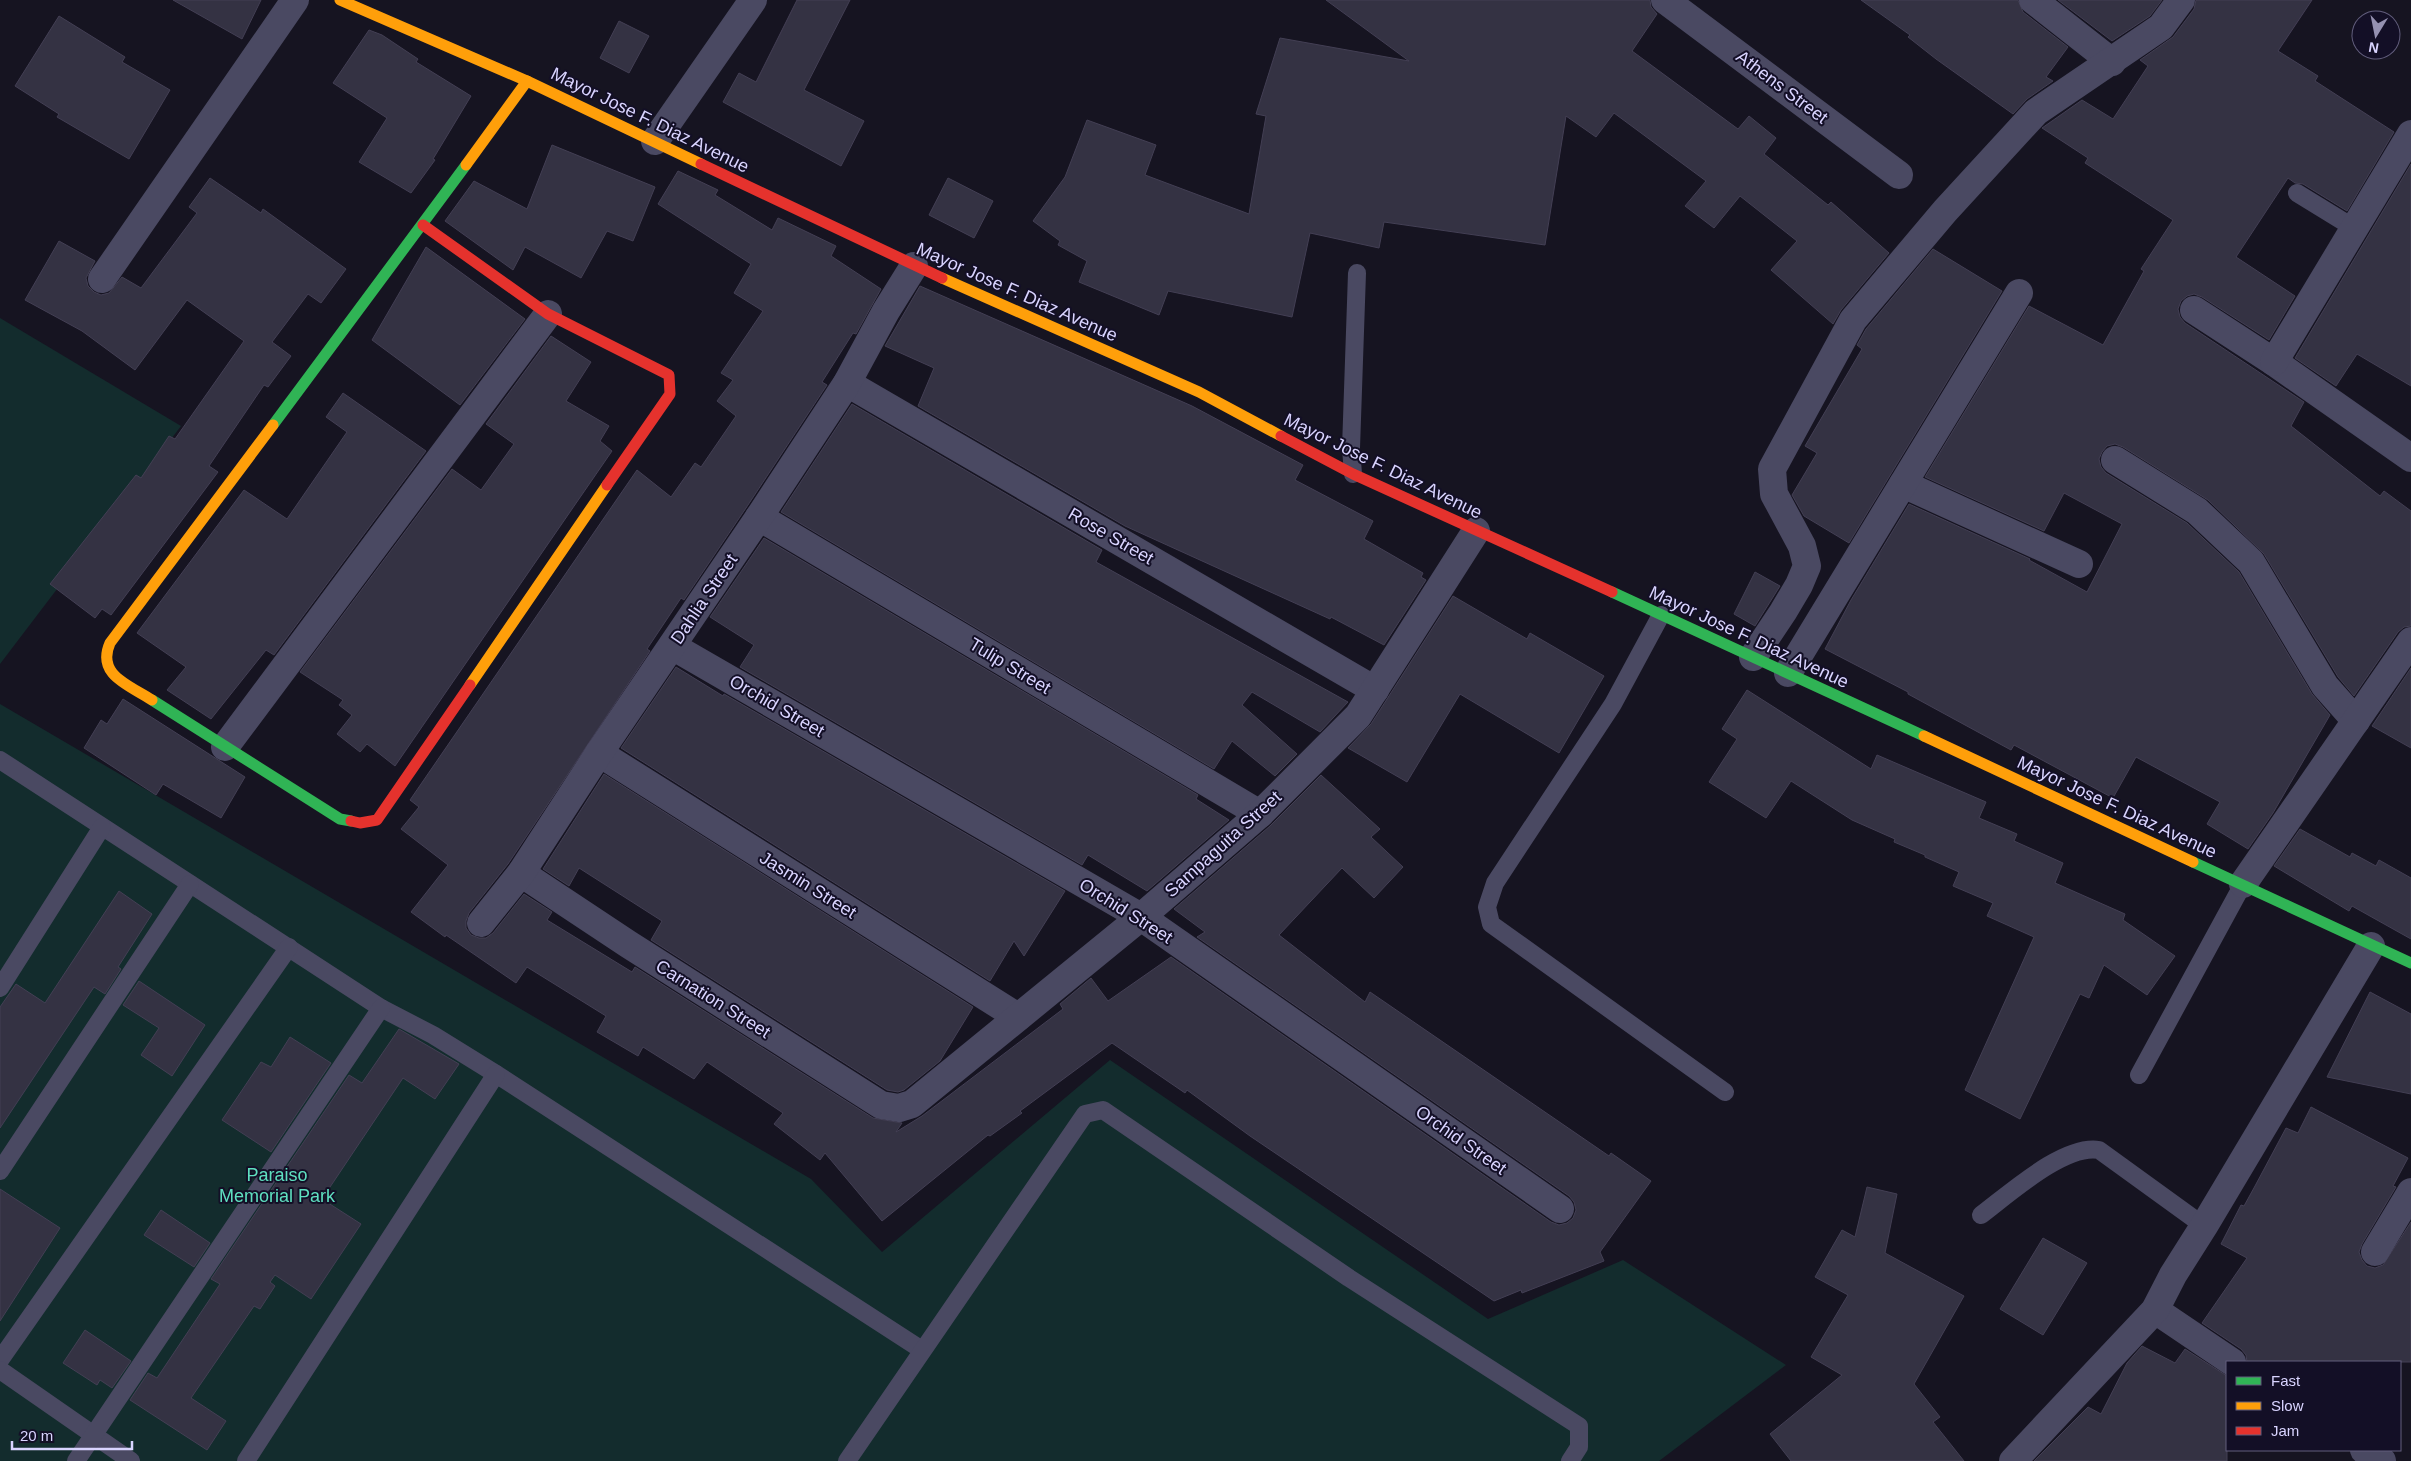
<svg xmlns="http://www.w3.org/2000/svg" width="2411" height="1461" viewBox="0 0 2411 1461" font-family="Arial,sans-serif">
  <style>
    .green { fill: #132c2d }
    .building { fill: #343243; stroke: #433f54 }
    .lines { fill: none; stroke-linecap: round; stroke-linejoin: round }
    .lane { stroke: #4a4962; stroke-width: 18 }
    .street { stroke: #4a4962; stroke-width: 28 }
    .fast { stroke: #30b455; stroke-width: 11 }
    .slow { stroke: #ff9f0a; stroke-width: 11 }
    .jam { stroke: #e5322d; stroke-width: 11 }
    .labels { text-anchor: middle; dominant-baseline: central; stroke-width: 4; stroke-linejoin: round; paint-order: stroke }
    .street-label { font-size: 18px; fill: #d9d4ff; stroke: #130f26 }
    .park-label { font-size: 18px; fill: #5fe0c0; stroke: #130f26 }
  </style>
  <rect width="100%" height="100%" fill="#161421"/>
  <g class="green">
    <path d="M0,318L181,426L0,664Z"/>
    <path d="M0,704L811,1179L882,1252L1110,1060L1488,1319L1623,1260L1786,1365L1659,1461H0Z"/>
  </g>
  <g class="building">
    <path d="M173,0H261L242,39Z"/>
    <path d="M797,0H850L804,90L864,121L841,166L723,102L739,73L756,82Z"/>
    <path d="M1326,0H1650L1651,7L1657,14L1632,51L1738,129L1749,116L1776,138L1764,154L1828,205L1831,202L1889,253L1841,310L1833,324L1771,270L1797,241L1740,196L1714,228L1685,206L1706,181L1614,113L1596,137L1566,116L1545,245L1384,222L1379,248L1310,233L1292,317L1168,291L1159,315L1079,282L1087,261L1058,245L1060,241L1033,221L1065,177L1087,120L1156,145L1145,175L1249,214L1266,116L1256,114L1280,38L1409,61Z"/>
    <path d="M1861,0H2018L2023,12L2068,47L2046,77L2053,81L2027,99L2013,114L1936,59L1908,37L1910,35Z"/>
    <path d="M2058,0H2162L2150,16L2112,41Z"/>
    <path d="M2196,0H2312L2278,51L2318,76L2315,81L2394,132L2347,211L2303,184L2295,183L2288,178L2236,257L2295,296L2269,340L2202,297L2194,294L2187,296L2181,301L2178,309L2180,317L2185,323L2304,402L2291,426L2380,496L2384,491L2411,511V626L2404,627L2398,632L2354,696L2338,677L2264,554L2208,500L2123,447L2115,444L2107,446L2102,452L2099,459L2101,467L2106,473L2187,523L2239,572L2312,694L2330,715L2273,813L2248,849L2207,824L2220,802L2136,757L2113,798L2014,745L2011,750L1908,694V692L1825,649L1851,600L1909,504L2030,559L2029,560L2087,592L2122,524L2064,493L2044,531L1925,477L2029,306L2103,345L2144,271L2141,269L2173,220L2085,163L2088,158L2042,128L2082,100L2113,119L2148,66L2140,60L2173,37L2194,9Z"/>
    <path d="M59,16L125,57L122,62L170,90L129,159L57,117L59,114L15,86Z"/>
    <path d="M619,21L649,36L629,73L600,58Z"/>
    <path d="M369,30L382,35L418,59L416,62L471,96L433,159L435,160L411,193L359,162L387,118L333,83Z"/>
    <path d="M552,145L655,187L633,241L607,231L581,278L525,247L513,270L445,221L474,181L527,209Z"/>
    <path d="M2411,164V386L2357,354L2336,386L2295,358Z"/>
    <path d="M678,171L718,190L715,195L772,230L778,218L836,246L831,256L881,289L856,334L853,333L822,382L827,385L746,508L684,600L681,598L647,649L650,651L508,864L469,913L466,921V928L471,935L479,938H486L493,933L524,894L552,912L547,920L632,972L635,967L873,1118L902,1123L896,1132L922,1116L1063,1009L1060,1004L1091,978L1108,1001L1171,957L1551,1222L1559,1225L1567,1223L1573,1218L1576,1210L1574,1202L1569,1196L1197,937L1205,932L1174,909L1270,826L1321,775L1380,829L1371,837L1403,867L1374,898L1342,868L1279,935L1365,1002L1370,992L1609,1156L1611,1153L1651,1181L1600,1252L1604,1261L1522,1293L1521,1290L1494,1301L1250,1136L1187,1090L1185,1093L1112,1043L1020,1111L1022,1113L990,1136L988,1135L882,1221L825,1153L820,1160L774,1124L783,1113L707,1062L694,1079L643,1047L638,1056L597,1032L606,1016L527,967L516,983L446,935L445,937L411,912L448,865L401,829L419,807L410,800L637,470L671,497L695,463L701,467L736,416L717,401L733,380L721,373L763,311L734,293L751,264L658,204Z"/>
    <path d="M210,178L261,213L263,209L346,269L321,303L308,294L272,342L291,356L268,387L264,385L209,466L218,472L111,615L102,609L95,618L50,584L136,475L141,478L169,436L175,439L244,341L187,300L135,370L82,331L25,300L59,241L95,261L86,278L88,286L94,292L101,295L109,293L122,277L141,288L197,213L189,207Z"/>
    <path d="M948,178L993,201L974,238L929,215Z"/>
    <path d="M426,247L525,319L460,405L372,340Z"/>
    <path d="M1933,249L2002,291L1849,543L1804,516L1792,495L1817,453L1805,446L1862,349L1857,345L1866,329Z"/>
    <path d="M920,286L1192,406L1303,465L1295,480L1373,521L1364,539L1423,573L1421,577L1426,580L1384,645L1331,617L1330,619L1125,526L918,406L934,368L885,346Z"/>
    <path d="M551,336L591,362L566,401L609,426L600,441L612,451L395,766L367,744L360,752L337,734L352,715L339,705L343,700L300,672L452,469L481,490L514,444L486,424Z"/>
    <path d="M343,393L426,451L274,655L266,650L211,719L167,690L186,667L137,633L244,490L287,519L347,432L326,417Z"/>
    <path d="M852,404L1102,550L1096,562L1348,702L1320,732L1252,692L1242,705L1297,754L1275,776L1232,741L1214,769L781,512Z"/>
    <path d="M764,538L1198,795L1196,799L1229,820L1147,891L1088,855L1082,865L740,667L754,645L710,617Z"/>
    <path d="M1755,572L1780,586L1755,626L1734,614Z"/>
    <path d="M1453,596L1527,639L1530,633L1604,676L1559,753L1460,694L1407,782L1348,748L1371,724Z"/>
    <path d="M676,667L723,696L724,694L1065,891L1024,956L1014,941L990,981L621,748Z"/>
    <path d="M2411,668V748L2372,726Z"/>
    <path d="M1747,690L1871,769L1877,755L1986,802L1979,818L2017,834L2014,841L2063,863L2055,883L2125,914L2123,920L2175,956L2147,995L2104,965L2089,998L2080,994L2020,1119L1965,1090L2034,937L1987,916L1993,903L1953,886L1959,872L1925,857V855L1894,842L1895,839L1852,820L1791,781L1766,818L1709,782L1737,739L1722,729Z"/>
    <path d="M123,699L245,777L221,818L163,784L156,795L84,748L101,720L107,724Z"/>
    <path d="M604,774L973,1007L940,1061L904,1090L898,1092L887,1090L651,940L662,921L579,868L569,886L543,869Z"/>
    <path d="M2300,829L2350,857L2352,853L2376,866L2379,860L2411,878V939L2352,906L2349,911L2274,866Z"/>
    <path d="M119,891L152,914L118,967L121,969L105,994L94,987L0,1128V1007L16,984L45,1003Z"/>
    <path d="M139,981L205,1025L172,1076L141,1055L159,1028L123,1005Z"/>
    <path d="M2370,992L2411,1014V1094L2327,1077Z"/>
    <path d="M399,1029L459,1064L435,1099L403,1078L322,1199L361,1224L311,1299L275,1275L270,1282L275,1286L260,1309L254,1306L191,1398L226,1421L207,1450L130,1400L148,1373L157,1378L220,1284L211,1279L349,1075L362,1083Z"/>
    <path d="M290,1037L331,1063L271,1152L222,1120L261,1062L271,1067Z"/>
    <path d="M2311,1107L2408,1158L2393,1186L2396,1187L2362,1244L2359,1252L2362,1260L2367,1266L2375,1268L2383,1265L2411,1222V1362H2247L2246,1355L2241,1349L2202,1323L2247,1258L2221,1244L2241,1205L2244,1206L2255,1186L2286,1128L2298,1133Z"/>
    <path d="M1867,1187L1897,1194L1885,1253L1964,1296L1914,1384L1940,1417L1933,1422L1964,1461H1791L1770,1434L1842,1375L1811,1357L1848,1295L1815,1277L1842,1230L1855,1237Z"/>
    <path d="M0,1189L60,1228L0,1321Z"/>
    <path d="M161,1210L210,1243L194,1267L144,1235Z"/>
    <path d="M2043,1238L2087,1263L2043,1335L2000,1309Z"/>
    <path d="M85,1330L131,1361L112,1388L100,1380L97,1385L63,1363Z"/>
    <path d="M2142,1346L2175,1363L2185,1349L2227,1376V1461H2034L2088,1407L2101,1414L2127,1363Z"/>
  </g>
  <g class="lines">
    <g class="lane">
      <path d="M2297,193L2354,228"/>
      <path d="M1353,474L1351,448L1357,273"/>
      <path d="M1661,615L1613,704L1495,883L1487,907L1491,924L1725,1092"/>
      <path d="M0,760L381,1008L433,1035L496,1074L922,1350"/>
      <path d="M0,988L102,827"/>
      <path d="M2139,1075L2243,884"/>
      <path d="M0,1171L190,884"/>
      <path d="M1981,1215C2009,1194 2064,1144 2099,1150L2204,1226"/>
      <path d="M0,1360L289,947"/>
      <path d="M0,1370L131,1461"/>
      <path d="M76,1461L381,1008"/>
      <path d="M246,1461L496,1074"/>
      <path d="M847,1461L1085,1114L1103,1110L1349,1278L1579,1426V1447L1570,1461"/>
    </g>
    <g class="street">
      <path d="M1665,0L1899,175"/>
      <path d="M2033,0L2112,62"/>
      <path d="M655,141L753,0"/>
      <path d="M102,279L295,0"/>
      <path d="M2194,310L2274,362L2411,458"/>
      <path d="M2274,362L2411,134"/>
      <path d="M847,383L1375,690"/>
      <path d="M2115,460L2197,511L2251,562L2325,686L2356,721"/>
      <path d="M1903,484L2079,564"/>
      <path d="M759,517L1260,814"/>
      <path d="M672,646L1141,917L1560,1209"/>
      <path d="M1753,657L1783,612L1799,585L1807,566L1802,546L1774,494L1772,469L1853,320L1945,211L2036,112L2161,27L2181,0"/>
      <path d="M1788,673L2019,293"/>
      <path d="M225,747L548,314"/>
      <path d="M599,753L1018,1017"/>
      <path d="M521,873L628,944L881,1105L899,1108L912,1104L1141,917L1260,814L1358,716L1476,531"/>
      <path d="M2243,884L2411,641"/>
      <path d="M481,923L521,873L599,753L759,517L847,383L886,311L914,266"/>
      <path d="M2375,1252L2411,1192"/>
      <path d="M2155,1310L2232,1362"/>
      <path d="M2364,1450L2382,1461"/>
      <path d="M2013,1461L2155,1310L2173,1275L2204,1226L2371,946"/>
    </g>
    <g class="fast">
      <path d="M273,425L466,165"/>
      <path d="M1612,592L1924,736"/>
      <path d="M152,700L340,819L351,821"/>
      <path d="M2193,862L2411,963"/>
    </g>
    <g class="slow">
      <path d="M340,0L527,81L701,164"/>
      <path d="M466,165L527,81"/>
      <path d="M942,278L1199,392L1281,436"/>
      <path d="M470,685L607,485"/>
      <path d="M152,700C129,685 96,675 110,643L273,425"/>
      <path d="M1924,736L2193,862"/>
    </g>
    <g class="jam">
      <path d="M701,164L942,278"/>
      <path d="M423,225L548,314L669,375L670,394L607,485"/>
      <path d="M1281,436L1353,474L1612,592"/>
      <path d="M351,821L360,823L377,820L470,685"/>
    </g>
  </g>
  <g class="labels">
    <g class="street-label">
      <text transform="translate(1782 87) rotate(37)">Athens Street</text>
      <text transform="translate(650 120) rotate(26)">Mayor Jose F. Diaz Avenue</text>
      <text transform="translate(1017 292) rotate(24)">Mayor Jose F. Diaz Avenue</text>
      <text transform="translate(1383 466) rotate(26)">Mayor Jose F. Diaz Avenue</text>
      <text transform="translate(1111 536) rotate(30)">Rose Street</text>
      <text transform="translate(704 599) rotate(-56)">Dahlia Street</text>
      <text transform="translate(1749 637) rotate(25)">Mayor Jose F. Diaz Avenue</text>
      <text transform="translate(1010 666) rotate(31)">Tulip Street</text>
      <text transform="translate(777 706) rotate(30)">Orchid Street</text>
      <text transform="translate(2117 807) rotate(25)">Mayor Jose F. Diaz Avenue</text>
      <text transform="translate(1223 844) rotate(-42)">Sampaguita Street</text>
      <text transform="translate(808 885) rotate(32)">Jasmin Street</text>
      <text transform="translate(1126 911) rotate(32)">Orchid Street</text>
      <text transform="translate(713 999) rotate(32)">Carnation Street</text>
      <text transform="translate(1461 1140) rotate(35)">Orchid Street</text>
    </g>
    <g class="park-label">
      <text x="277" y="1175">Paraiso<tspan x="277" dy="21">Memorial Park</tspan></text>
    </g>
  </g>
  <rect x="2226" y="1361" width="175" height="90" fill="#130f26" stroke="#625e7d"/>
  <rect x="2236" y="1377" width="25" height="8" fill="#30b455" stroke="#625e7d"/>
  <text x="2271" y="1386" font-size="15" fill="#d9d4ff">Fast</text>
  <rect x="2236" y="1402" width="25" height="8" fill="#ff9f0a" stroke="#625e7d"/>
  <text x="2271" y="1411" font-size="15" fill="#d9d4ff">Slow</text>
  <rect x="2236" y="1427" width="25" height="8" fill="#e5322d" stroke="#625e7d"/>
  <text x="2271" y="1436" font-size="15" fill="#d9d4ff">Jam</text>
  <g transform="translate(2376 35) rotate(190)"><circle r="24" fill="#130f26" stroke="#625e7d"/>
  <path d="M0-4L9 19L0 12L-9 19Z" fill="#9591b1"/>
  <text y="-8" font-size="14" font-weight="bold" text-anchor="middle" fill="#d9d4ff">N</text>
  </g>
  <path d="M12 1441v8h120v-8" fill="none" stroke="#d9d4ff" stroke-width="2.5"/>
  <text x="20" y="1441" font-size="15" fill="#d9d4ff" stroke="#130f26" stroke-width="4" paint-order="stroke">20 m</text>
</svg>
